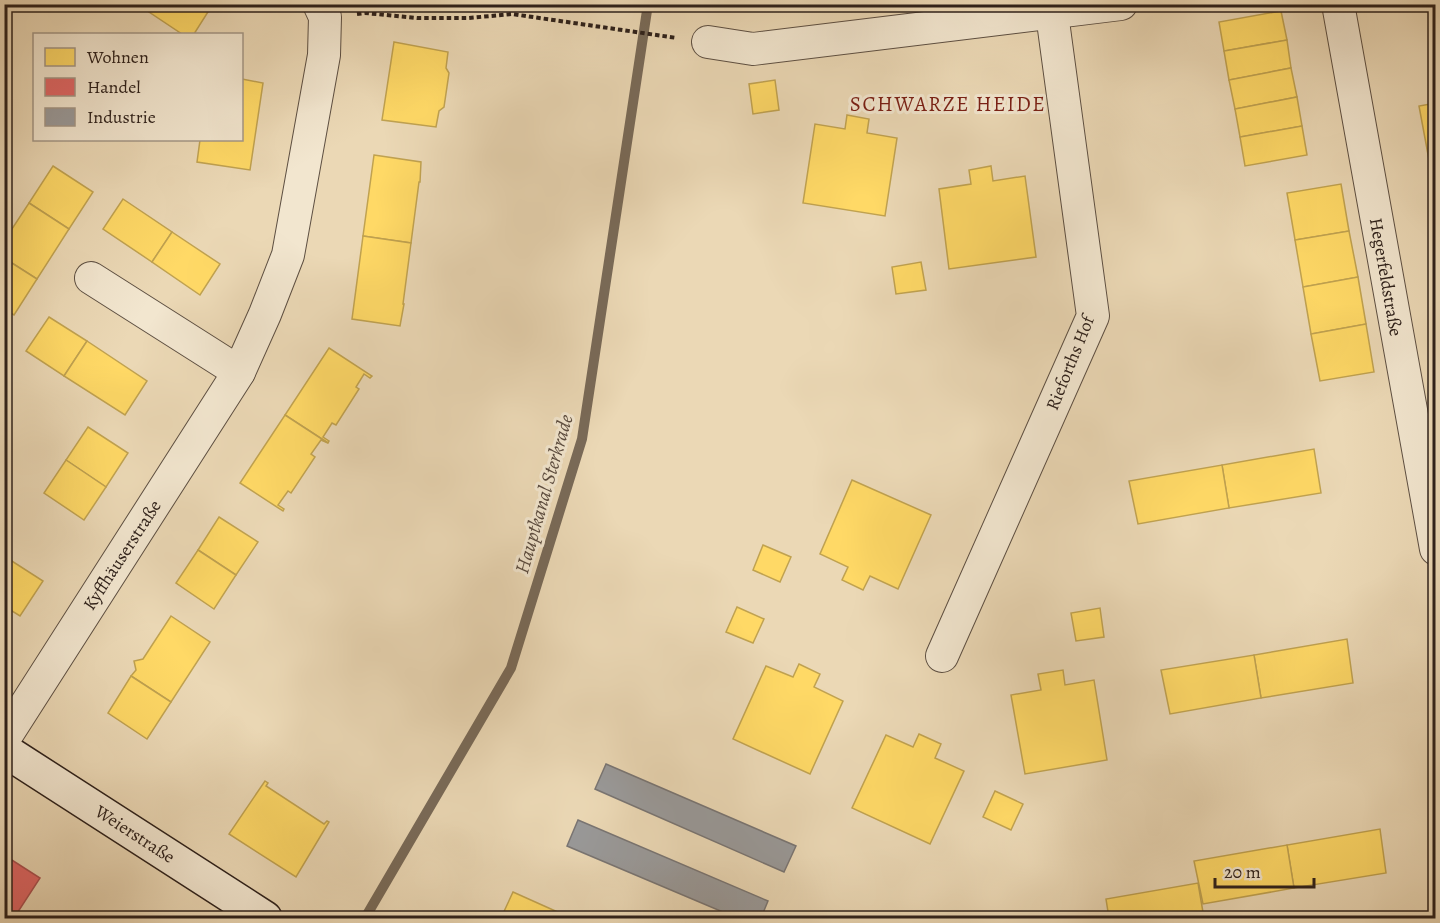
<svg xmlns="http://www.w3.org/2000/svg" width="1440" height="923" viewBox="0 0 1440 923" font-family="Alegreya,serif">
  <style>
    .homes { fill: #ffd966; stroke: #c0a250; stroke-width: 1.5 }
    .shops { fill: #e06666; stroke: #ab5150; stroke-width: 1.5 }
    .industry { fill: #999; stroke: #797573; stroke-width: 1.5 }
    .lines { fill: none; stroke-linecap: round; stroke-linejoin: round }
    .stream { stroke: #796a58; stroke-width: 10 }
    .street-casing { stroke: #5d4f42; stroke-width: 34 }
    .secondary-casing { stroke: #2e211b; stroke-width: 36 }
    .path { stroke: #2e211b; stroke-width: 4; stroke-dasharray: 4.5 3; stroke-linecap: butt }
    .street { stroke: #f2e6cf; stroke-width: 32 }
    .secondary { stroke: #f2e6cf; stroke-width: 33 }
    .labels { text-anchor: middle; dominant-baseline: central; stroke-width: 6; stroke-linejoin: round; paint-order: stroke }
    .street-label { font-size: 18px; fill: #2e211b; stroke: #f2e6cf }
    .water-label { font-size: 20px; font-style: italic; fill: #5a4b3f; stroke: #f2e6cf }
    .quarter-label { font-size: 21px; letter-spacing: 1.5px; fill: #7a1f14; stroke: #f2e6cf }
  </style>
  <rect width="100%" height="100%" fill="#ebd8b5"/>
  <filter id="stains"><feTurbulence type="fractalNoise" baseFrequency=".00333" numOctaves="4"/><feColorMatrix values="0 0 0 0 .2 0 0 0 0 .09 0 0 0 0 .02 0 0 0 .5 -.17"/></filter>
  <radialGradient id="worn" r=".72"><stop offset=".6" stop-color="#630" stop-opacity="0"/><stop offset="1" stop-color="#630" stop-opacity=".3"/></radialGradient>
  <g class="homes">
    <path d="M137,4H213L194,34H182Z"/>
    <path d="M1281,11L1287,40L1224,51L1219,22Z"/>
    <path d="M1287,40L1291,68L1229,80L1224,51Z"/>
    <path d="M394,42L448,52L446,68L449,73L444,107L439,111L436,127L382,120Z"/>
    <path d="M1291,68L1297,97L1235,109L1229,80Z"/>
    <path d="M242,79L263,83L250,170L197,162L200,140H242Z"/>
    <path d="M775,80L779,110L753,114L749,84Z"/>
    <path d="M1297,97L1302,126L1240,137L1235,109Z"/>
    <path d="M1436,103V175L1432,176L1419,106Z"/>
    <path d="M847,115L869,119L867,133L897,138L885,216L803,203L815,124L845,129Z"/>
    <path d="M1302,126L1307,155L1245,166L1240,137Z"/>
    <path d="M374,155L421,162L420,182H419L411,243L363,236Z"/>
    <path d="M53,166L93,192L69,229L29,203Z"/>
    <path d="M991,166L993,181L1025,176L1036,257L949,269L939,189L971,184L969,170Z"/>
    <path d="M1341,184L1349,231L1295,240L1287,193Z"/>
    <path d="M123,199L172,232L152,262L103,229Z"/>
    <path d="M29,203L69,229L37,279L4,258V241Z"/>
    <path d="M1349,231L1358,277L1303,287L1295,240Z"/>
    <path d="M172,232L220,264L200,295L152,262Z"/>
    <path d="M363,236L411,243L403,304H404L400,326L352,319Z"/>
    <path d="M4,258L37,279L14,315L4,309Z"/>
    <path d="M921,262L926,290L896,294L892,267Z"/>
    <path d="M1358,277L1366,324L1311,334L1303,287Z"/>
    <path d="M49,317L87,341L64,376L26,351Z"/>
    <path d="M1366,324L1374,372L1320,381L1311,334Z"/>
    <path d="M87,341L147,381L125,415L64,376Z"/>
    <path d="M329,348L372,376L370,378L364,374L356,387L359,389L336,425L332,423L323,437L329,441L328,443L285,415Z"/>
    <path d="M285,415L328,443L321,440L311,454L315,457L291,493L288,491L278,505L284,509L283,511L240,483Z"/>
    <path d="M88,427L128,453L106,487L66,460Z"/>
    <path d="M1314,449L1321,493L1229,508L1222,465Z"/>
    <path d="M66,460L106,487L84,520L44,493Z"/>
    <path d="M1222,465L1229,508L1138,524L1129,481Z"/>
    <path d="M852,480L931,515L898,589L870,576L863,590L842,580L848,567L820,554Z"/>
    <path d="M219,517L258,542L236,575L198,550Z"/>
    <path d="M763,545L791,557L780,582L753,570Z"/>
    <path d="M198,550L236,575L214,609L176,583Z"/>
    <path d="M4,556L43,581L20,616L4,606Z"/>
    <path d="M737,607L764,619L753,643L726,632Z"/>
    <path d="M1100,608L1104,637L1076,641L1071,613Z"/>
    <path d="M171,616L210,642L171,702L131,676L136,670L134,661L143,659Z"/>
    <path d="M1347,639L1353,683L1261,698L1254,655Z"/>
    <path d="M1254,655L1261,698L1170,714L1161,670Z"/>
    <path d="M799,664L820,674L814,687L843,701L810,774L733,739L766,666L793,677Z"/>
    <path d="M1063,670L1065,685L1094,680L1107,760L1025,774L1011,695L1041,690L1038,674Z"/>
    <path d="M131,676L171,702L147,739L108,713Z"/>
    <path d="M919,734L941,744L935,758L964,771L930,844L852,808L886,735L913,747Z"/>
    <path d="M265,781L268,783L266,786L324,824L327,821L329,822L296,877L229,834Z"/>
    <path d="M995,791L1023,804L1011,830L983,817Z"/>
    <path d="M1380,829L1386,873L1294,888L1287,845Z"/>
    <path d="M1287,845L1294,888L1203,904L1194,861Z"/>
    <path d="M1198,883L1204,918H1109L1106,899Z"/>
    <path d="M513,892L571,918H501Z"/>
  </g>
  <path class="shops" d="M4,855L40,878L14,918H4Z"/>
  <g class="industry">
    <path d="M606,764L796,846L784,872L595,789Z"/>
    <path d="M578,820L768,901L761,918H737L567,846Z"/>
  </g>
  <g class="lines">
    <path class="stream" d="M365,918L511,668L582,439L648,4"/>
    <g class="street-casing">
      <g id="street">
        <path d="M1338,4L1436,549"/>
        <path d="M708,42L753,49L1121,4"/>
        <path d="M91,278L239,372"/>
        <path d="M942,656L1093,316L1052,14"/>
        <path d="M4,739L239,372L265,314L288,255L324,55L325,17L319,4"/>
      </g>
    </g>
    <g class="secondary-casing">
      <path id="secondary" d="M4,750L265,918"/>
    </g>
    <path class="path" d="M357,14L365,13L417,18H469L512,14L677,38"/>
    <use href="#street" class="street"/>
    <use href="#secondary" class="secondary"/>
  </g>
  <g class="labels">
    <g class="street-label">
      <text transform="translate(1386 277) rotate(80)">Hegerfeldstraße</text>
      <text transform="translate(1070 363) rotate(-68)">Rieforths Hof</text>
      <text transform="translate(122 555) rotate(-57)">Kyffhäuserstraße</text>
      <text transform="translate(135 834) rotate(33)">Weierstraße</text>
    </g>
    <g class="water-label">
      <text transform="translate(544 494) rotate(-74)">Hauptkanal Sterkrade</text>
    </g>
    <g class="quarter-label">
      <text x="948" y="104">SCHWARZE HEIDE</text>
    </g>
  </g>
  <rect width="1440" height="923" fill="none" stroke="#ebd8b5" stroke-width="24"/>
  <rect x="6" y="6" width="1428" height="911" fill="none" stroke="#2e211b" stroke-width="3"/>
  <rect x="12" y="12" width="1416" height="899" fill="none" stroke="#2e211b" stroke-width="1.5"/>
  <rect x="33" y="33" width="210" height="108" fill="#f2e6cf" stroke="#a49787" stroke-width="1.5"/>
  <rect x="45" y="48" width="30" height="18" fill="#ffd966" stroke="#a49787" stroke-width="1.5"/>
  <text x="87" y="63" font-size="18" fill="#2e211b">Wohnen</text>
  <rect x="45" y="78" width="30" height="18" fill="#e06666" stroke="#a49787" stroke-width="1.5"/>
  <text x="87" y="93" font-size="18" fill="#2e211b">Handel</text>
  <rect x="45" y="108" width="30" height="18" fill="#999999" stroke="#a49787" stroke-width="1.5"/>
  <text x="87" y="123" font-size="18" fill="#2e211b">Industrie</text>
  <path d="M1215 878v9h99v-9" fill="none" stroke="#2e211b" stroke-width="3"/>
  <text x="1224" y="878" font-size="18" fill="#2e211b" stroke="#f2e6cf" stroke-width="4.5" paint-order="stroke">20 m</text>
  <rect width="100%" height="100%" filter="url(#stains)"/>
  <rect width="100%" height="100%" fill="url(#worn)"/>
</svg>
